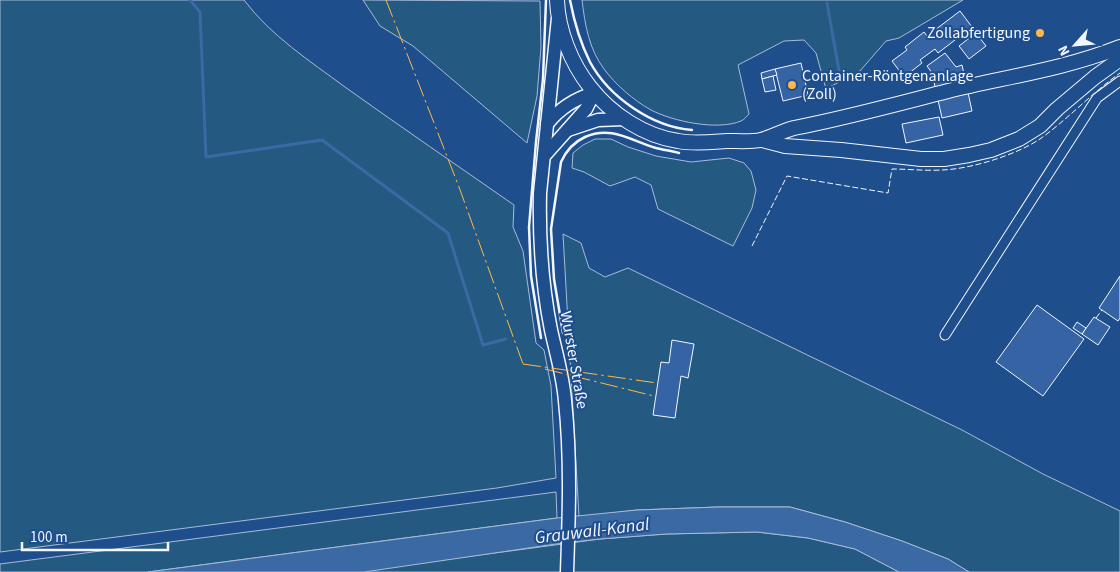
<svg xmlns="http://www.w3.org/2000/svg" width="1120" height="572" viewBox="0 0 1120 572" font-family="'Source Sans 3',sans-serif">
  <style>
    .green { fill: #245a82; stroke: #a8bbd7 }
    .water { fill: #3b69a3; stroke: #a8bbd7 }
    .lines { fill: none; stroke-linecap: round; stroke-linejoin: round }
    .stream { stroke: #3b69a3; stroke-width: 3 }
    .building { fill: #3563a3; stroke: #f2f6ff }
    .street-casing { stroke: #f2f6ff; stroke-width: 11 }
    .secondary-casing { stroke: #f2f6ff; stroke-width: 15 }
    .primary-casing { stroke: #f2f6ff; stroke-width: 16 }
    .street { stroke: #1f4e8c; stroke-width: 9 }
    .secondary { stroke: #1f4e8c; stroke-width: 12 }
    .primary { stroke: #1f4e8c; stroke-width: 14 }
    .fence { stroke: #f2f6ff; stroke-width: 1; stroke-dasharray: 6 2.5; stroke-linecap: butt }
    .wall { stroke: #f2f6ff; stroke-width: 2.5 }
    .power { stroke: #ffb74d; stroke-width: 1; stroke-dasharray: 18 4 2.5 4; stroke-linecap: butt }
    .poi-dot { fill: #ffb74d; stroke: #1f4e8c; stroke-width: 2 }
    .labels { text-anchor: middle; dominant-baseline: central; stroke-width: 4; stroke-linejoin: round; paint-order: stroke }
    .poi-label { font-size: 16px; fill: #f2f6ff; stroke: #1f4e8c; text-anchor: end }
    .street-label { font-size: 16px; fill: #f2f6ff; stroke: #1f4e8c }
    .water-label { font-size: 18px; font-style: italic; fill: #f2f6ff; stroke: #1f4e8c }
  </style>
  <rect width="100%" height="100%" fill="#1f4e8c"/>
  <g class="green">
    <path d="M0,0H244C271,36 310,61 345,87C401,127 458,166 514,205L513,227L523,251L536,343L544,350L551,386L556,478L497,488L0,552Z"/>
    <path d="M363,0L540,1L541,47L537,96L527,143L413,46L380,26Z"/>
    <path d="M582,0H963L899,38L886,41L860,71L826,89L816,53L804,40L784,41L738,65L749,114C747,116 744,120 741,121C717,131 672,121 651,110C633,100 616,85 604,69C589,49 585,25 582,0Z"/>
    <path d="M595,139H611L628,147L656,156L691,162L729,158L744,163L751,171L756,190L752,208L733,246L658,209L651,185L635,177L610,186L584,172L572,168L573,153L583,145Z"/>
    <path d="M563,234L581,243L589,268L605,277L628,268L962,430L1043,474L1120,511V572H969L948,559L902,541L845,522L790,507H718L637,510L579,517Z"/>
    <path d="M556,492L557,518L148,572H0V564Z"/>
    <path d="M757,532L808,538L855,549L899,572H352L600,539L666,534Z"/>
  </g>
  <path class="water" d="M718,507H790L845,522L902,541L948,559L969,572H899L855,549L808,538L757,532L666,534L600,539L556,544L364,572H148L557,518L637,510Z"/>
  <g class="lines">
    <g class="stream">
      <path d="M190,0L200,12L206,157L322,140L448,233L483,345L506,339"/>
      <path d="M827,3L840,76"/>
    </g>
  </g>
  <g class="building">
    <path d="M960,11L972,27L938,53L935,49L920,60L922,63L904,77L892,61L907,50L905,47L924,32L927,36Z"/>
    <path d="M976,33L986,46L969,59L959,46Z"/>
    <path d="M945,53L956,67L962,65L972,111L942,118L932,73L927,66Z"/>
    <path d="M801,63L808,95L783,101L775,69Z"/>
    <path d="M775,69L777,75L762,79L761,73Z"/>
    <path d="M773,76L776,90L765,92L762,79Z"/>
    <path d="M939,117L943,135L906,143L902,124Z"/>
    <path d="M1120,276V318L1118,321L1099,308Z"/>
    <path d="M1037,305L1084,339L1043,396L996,362Z"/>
    <path d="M1094,317L1110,327L1098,345L1082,334Z"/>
    <path d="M1077,322L1086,328L1082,334L1073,328Z"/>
    <path d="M672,340L694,344L688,378L681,376L675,418L653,415L661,362L669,363Z"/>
  </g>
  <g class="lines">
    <g class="street-casing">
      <path id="street" d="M945,335L1097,98L1120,81"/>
    </g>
    <g class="secondary-casing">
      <g id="secondary">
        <path d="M558,18L540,193C539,239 542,285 551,330C556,353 563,376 565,401C571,457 569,515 567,572"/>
        <path d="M547,124C560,108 574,99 594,93"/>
        <path d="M568,130L598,120L624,119"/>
        <path d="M545,155L586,109L594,93"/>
      </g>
    </g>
    <g class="primary-casing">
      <g id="primary">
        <path d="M557,0C558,30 571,63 590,87C611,114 644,136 678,141C694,144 711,142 727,141C738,141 751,142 761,140C772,137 782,131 794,128C846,118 897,104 948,91C1005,77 1065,69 1120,47"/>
        <path d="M762,140L785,146L841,150L921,159H944L969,155L991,150L1019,139L1040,126L1057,109L1095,77L1120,59"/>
      </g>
    </g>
    <use href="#street" class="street"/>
    <use href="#secondary" class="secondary"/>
    <use href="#primary" class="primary"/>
    <g class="fence">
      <path d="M752,246L787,176L888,193L892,169C908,169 925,171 942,170C971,169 1016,155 1040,139C1068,119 1092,93 1120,73"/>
      <path d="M1096,318L1102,310"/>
    </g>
    <g class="wall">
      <path d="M570,0C574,21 580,42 590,62C609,97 652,127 692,130"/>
      <path d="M563,333L554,279L551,229L561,162C566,151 574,142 585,137C612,125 631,141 656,148C664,150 672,151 679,153"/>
      <path d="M541,338L531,276L529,227L536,142L543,79L546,0"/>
    </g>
    <g class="power">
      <path d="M386,0L459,187L523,364"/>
      <path d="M523,364L657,383"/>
      <path d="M545,369L654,396"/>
    </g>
  </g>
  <g class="poi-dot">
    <circle cx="1040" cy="33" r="5"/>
    <circle cx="792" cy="85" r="5"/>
  </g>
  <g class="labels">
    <g class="poi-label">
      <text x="1030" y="33">Zollabfertigung</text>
      <text x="802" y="76" text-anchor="start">Container-Röntgenanlage<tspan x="802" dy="18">(Zoll)</tspan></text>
    </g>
    <g class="street-label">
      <text transform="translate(574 360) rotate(80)">Wurster Straße</text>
    </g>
    <g class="water-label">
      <text transform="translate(592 531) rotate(-7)">Grauwall-Kanal</text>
    </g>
  </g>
  <g transform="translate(1075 45) rotate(243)" stroke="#1f4e8c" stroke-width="4" paint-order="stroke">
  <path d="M0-4L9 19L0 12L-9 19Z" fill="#f2f6ff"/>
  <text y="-8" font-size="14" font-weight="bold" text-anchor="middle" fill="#f2f6ff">N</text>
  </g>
  <path d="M22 542v8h146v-8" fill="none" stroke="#f2f6ff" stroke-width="2.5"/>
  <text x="30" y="542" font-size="15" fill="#f2f6ff" stroke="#1f4e8c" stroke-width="4" paint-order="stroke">100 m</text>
</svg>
